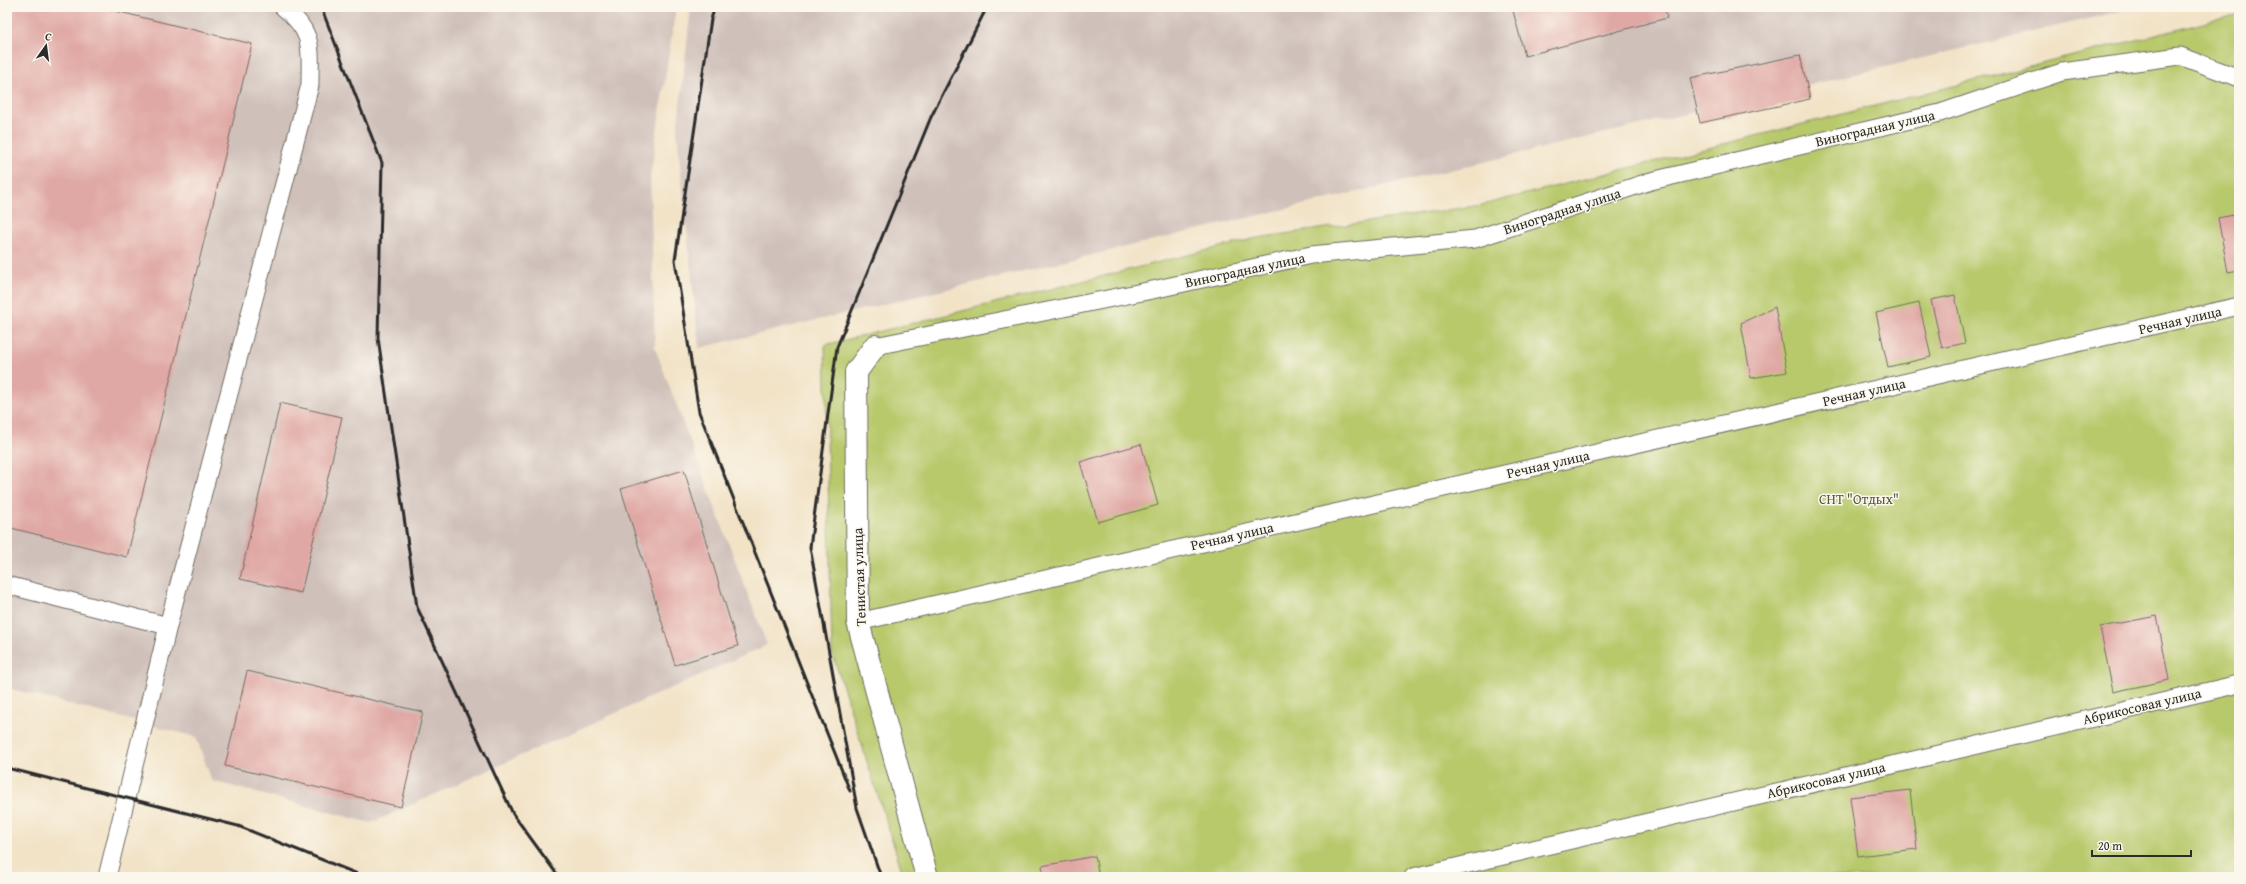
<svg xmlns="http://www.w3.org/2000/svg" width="2246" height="884" viewBox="0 0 2246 884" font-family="'Gentium Book Plus',serif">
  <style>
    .industrial { fill: #cfc0ba }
    .green { fill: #b8c96c; stroke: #727a4c }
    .building { fill: #e0a8a4 }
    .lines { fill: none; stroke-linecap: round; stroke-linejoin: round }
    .lane-casing { stroke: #716b62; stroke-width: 19 }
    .street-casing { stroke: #716b62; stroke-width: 24 }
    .lane { stroke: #fff; stroke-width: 17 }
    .street { stroke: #fff; stroke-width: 22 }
    .rail { stroke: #2b2b2b; stroke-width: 3 }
    .labels { text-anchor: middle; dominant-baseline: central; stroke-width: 3; stroke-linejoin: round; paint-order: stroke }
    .street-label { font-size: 14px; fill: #2b2b2b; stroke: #fbf7ec }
    .park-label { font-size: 14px; fill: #555a3e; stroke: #fbf7ec }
  </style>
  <rect width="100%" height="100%" fill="#fbf7ec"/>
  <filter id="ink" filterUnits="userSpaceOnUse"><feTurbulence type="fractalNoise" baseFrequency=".025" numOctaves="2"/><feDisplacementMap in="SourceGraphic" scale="8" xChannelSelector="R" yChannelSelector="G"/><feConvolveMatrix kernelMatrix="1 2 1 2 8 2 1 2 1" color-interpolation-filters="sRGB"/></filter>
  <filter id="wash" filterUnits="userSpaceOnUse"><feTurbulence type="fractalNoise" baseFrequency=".012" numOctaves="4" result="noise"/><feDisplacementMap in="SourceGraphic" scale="16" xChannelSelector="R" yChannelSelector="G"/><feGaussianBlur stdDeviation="0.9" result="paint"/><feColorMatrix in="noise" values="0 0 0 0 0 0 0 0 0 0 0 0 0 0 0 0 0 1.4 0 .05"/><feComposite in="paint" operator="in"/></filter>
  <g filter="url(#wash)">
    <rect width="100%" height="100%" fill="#f2e3c7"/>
    <g class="industrial">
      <path d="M7,7H676L650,177L655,348L767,645L371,823L212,781L196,737L7,688Z"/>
      <path d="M691,7H2138L699,348L677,132Z"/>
    </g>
    <path class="green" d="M2239,14V877H904L832,652L825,345L1257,238L1482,205Z"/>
    <g id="blocks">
      <g class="building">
        <path d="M7,7H99L252,44L127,557L7,527Z"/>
        <path d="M1512,7H1664L1667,18L1525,56Z"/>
        <path d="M1800,55L1810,99L1700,123L1690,78Z"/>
        <path d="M2239,214V270L2228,272L2218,218Z"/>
        <path d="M1955,295L1965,343L1942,348L1931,300Z"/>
        <path d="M1919,303L1931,357L1888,367L1876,313Z"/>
        <path d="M1775,307L1787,372L1751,378L1741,323Z"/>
        <path d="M280,403L342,417L301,593L240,579Z"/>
        <path d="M1141,444L1158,505L1098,522L1080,462Z"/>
        <path d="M684,470L738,646L675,665L621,489Z"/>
        <path d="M2157,616L2169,680L2113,692L2100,627Z"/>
        <path d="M247,671L423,712L401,807L225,766Z"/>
        <path d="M1910,790L1917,849L1858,856L1850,797Z"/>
        <path d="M1095,856L1099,877H1044L1042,866Z"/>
      </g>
    </g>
  </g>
  <g filter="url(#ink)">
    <use href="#blocks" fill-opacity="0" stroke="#716b62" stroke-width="1"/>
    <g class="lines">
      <g class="lane-casing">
        <g id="lane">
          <path d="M875,346L1157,289L1311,255L1475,239L1651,181L1940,113L2062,72L2180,56L2239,78"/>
          <path d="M7,585L168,626"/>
          <path d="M858,622L2239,306"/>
          <path d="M107,877L168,626L310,85C310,48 315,33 283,7"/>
          <path d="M1413,877L2239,684"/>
        </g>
      </g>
      <g class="street-casing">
        <path id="street" d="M875,346L856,372L858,622L927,877"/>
      </g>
      <use href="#lane" class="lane"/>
      <use href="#street" class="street"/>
      <g class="rail">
        <path d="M321,7L382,163L378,338L417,607L513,814L559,877"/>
        <path d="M715,7L711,19L675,260L699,412L850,791"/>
        <path d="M7,768L238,826L365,877"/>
        <path d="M881,877L857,808L810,547L837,347L931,117L987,7"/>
      </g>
    </g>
  </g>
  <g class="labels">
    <g class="street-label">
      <text transform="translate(1875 128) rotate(-13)">Виноградная улица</text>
      <text transform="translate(1562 211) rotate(-18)">Виноградная улица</text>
      <text transform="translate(1245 270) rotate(-12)">Виноградная улица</text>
      <text transform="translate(2180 320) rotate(-13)">Речная улица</text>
      <text transform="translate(1864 392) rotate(-13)">Речная улица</text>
      <text transform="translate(1548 464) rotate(-13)">Речная улица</text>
      <text transform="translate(1232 536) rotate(-13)">Речная улица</text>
      <text transform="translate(859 577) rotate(-92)">Тенистая улица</text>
      <text transform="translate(2142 706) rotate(-13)">Абрикосовая улица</text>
      <text transform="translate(1826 780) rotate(-13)">Абрикосовая улица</text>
    </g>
    <g class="park-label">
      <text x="1859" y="499">СНТ "Отдых"</text>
    </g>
  </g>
  <rect width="2246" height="884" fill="none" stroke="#fbf7ec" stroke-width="24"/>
  <g transform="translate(46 46) rotate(14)" stroke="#fbf7ec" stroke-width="3" paint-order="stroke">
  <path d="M0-3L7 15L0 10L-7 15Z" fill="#2b2b2b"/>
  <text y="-6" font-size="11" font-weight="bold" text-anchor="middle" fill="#2b2b2b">С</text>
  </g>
  <path d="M2092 850v6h99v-6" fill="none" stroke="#2b2b2b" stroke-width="2"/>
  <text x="2098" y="850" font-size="12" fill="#2b2b2b" stroke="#fbf7ec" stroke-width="3" paint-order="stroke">20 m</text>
</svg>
